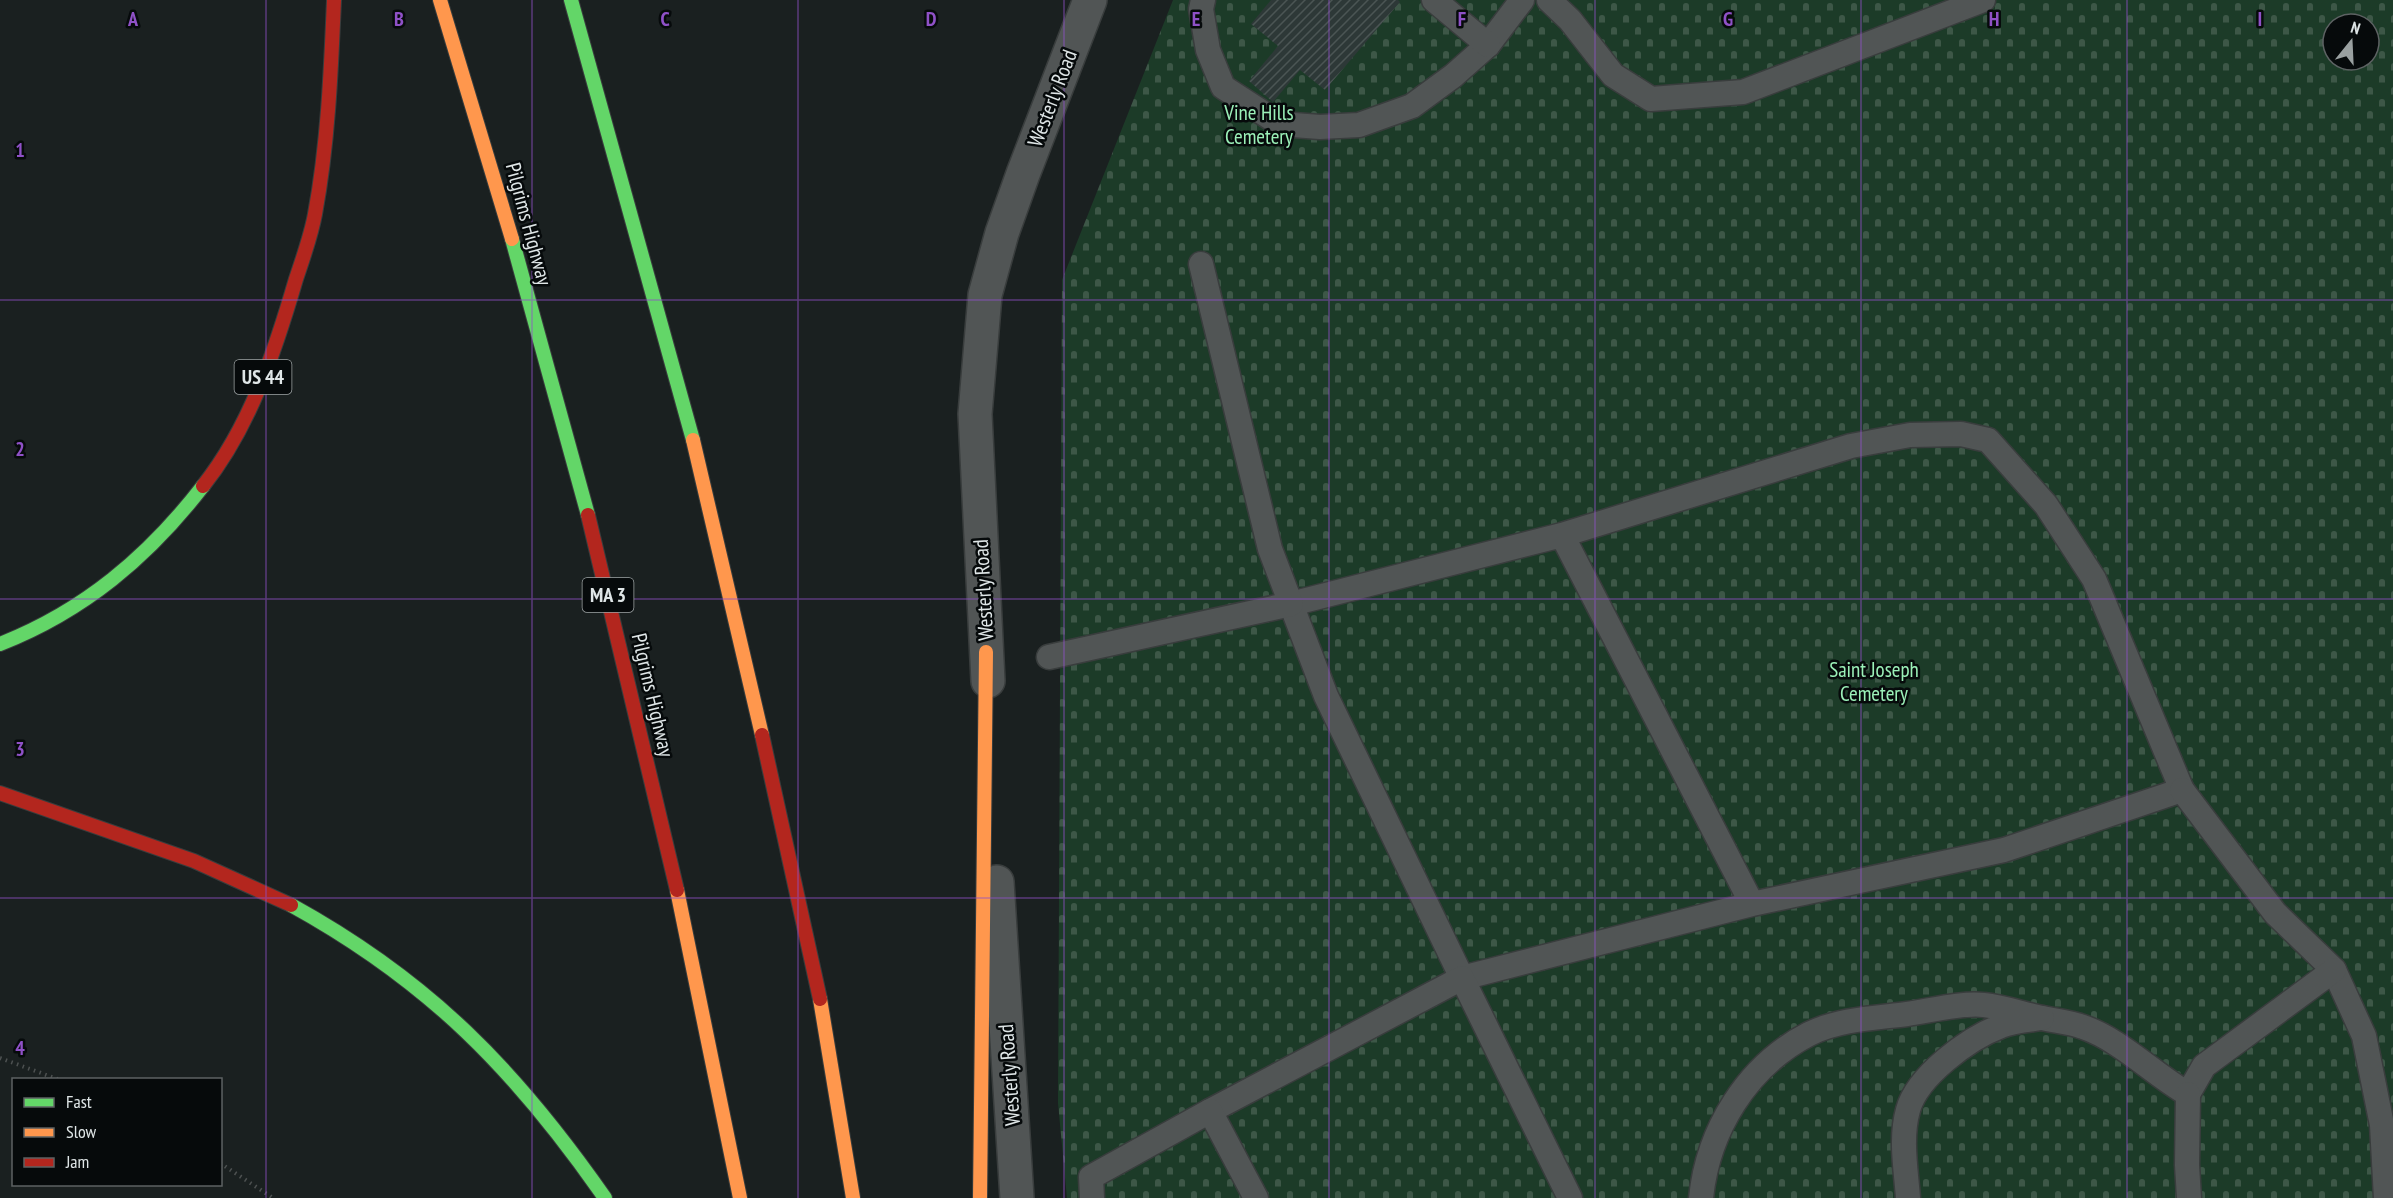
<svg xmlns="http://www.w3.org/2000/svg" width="2393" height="1198" viewBox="0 0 2393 1198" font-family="'PT Sans Narrow',sans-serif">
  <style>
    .cemetery { fill: url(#cemetery-stones); fill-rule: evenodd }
    .building { fill: url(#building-hatch) }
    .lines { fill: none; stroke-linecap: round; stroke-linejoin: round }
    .lane-casing { stroke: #393d3d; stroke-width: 27 }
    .street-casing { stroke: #393d3d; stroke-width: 36 }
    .fast-casing { stroke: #393d3d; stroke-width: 16 }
    .slow-casing { stroke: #393d3d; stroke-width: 16 }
    .jam-casing { stroke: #393d3d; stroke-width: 16 }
    .path { stroke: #4d5151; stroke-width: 4; stroke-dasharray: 1.5 4.5; stroke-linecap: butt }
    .lane { stroke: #515555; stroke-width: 24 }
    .street { stroke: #515555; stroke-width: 33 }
    .fast { stroke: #63d668; stroke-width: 14 }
    .slow { stroke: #ff974d; stroke-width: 14 }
    .jam { stroke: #b3261e; stroke-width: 14 }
    .grid { fill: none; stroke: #8f51c7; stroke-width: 1.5; stroke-opacity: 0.55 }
    .labels { text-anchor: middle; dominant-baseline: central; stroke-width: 5; stroke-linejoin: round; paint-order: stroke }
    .shield { fill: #060a0b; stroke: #9ea4a5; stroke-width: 1.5 }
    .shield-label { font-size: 20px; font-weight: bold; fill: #dfe6e7 }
    .street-label { font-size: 21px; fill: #dfe6e7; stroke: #060a0b }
    .park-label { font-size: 21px; fill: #9bf0b8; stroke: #060a0b }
    .grid-label { font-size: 20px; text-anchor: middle; font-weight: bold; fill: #8f51c7; stroke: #060a0b; stroke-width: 5; stroke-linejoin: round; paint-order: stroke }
  </style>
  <defs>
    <pattern id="cemetery-stones" width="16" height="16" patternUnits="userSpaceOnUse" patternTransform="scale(1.5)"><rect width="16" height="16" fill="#1c3b28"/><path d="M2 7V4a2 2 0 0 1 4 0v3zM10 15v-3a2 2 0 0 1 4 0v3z" fill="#3d5747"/></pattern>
    <pattern id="building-hatch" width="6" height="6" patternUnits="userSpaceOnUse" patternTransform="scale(1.5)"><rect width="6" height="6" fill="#2d3837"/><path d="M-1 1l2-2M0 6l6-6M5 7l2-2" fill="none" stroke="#4b5554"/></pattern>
  </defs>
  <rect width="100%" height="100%" fill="#1a2020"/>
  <path class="cemetery" d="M1173,0H2393V1198H1067L1058,1103L1062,280ZM2333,24H2369V60H2333Z"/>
  <path class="building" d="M1271,0H1398L1400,2L1325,90L1300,70L1273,102L1249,81L1278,46L1251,24Z"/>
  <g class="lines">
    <g class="lane-casing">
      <g id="lane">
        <path d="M1203,0L1201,9L1208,50L1223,87L1280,124L1320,127L1359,125L1412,106L1453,76L1488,45L1522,0"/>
        <path d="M1434,0L1488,45"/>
        <path d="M1549,0L1570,20L1613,75L1651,99L1743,92L1983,0"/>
        <path d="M1562,535L1752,904L1462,978L1326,696L1291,604L1562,535L1851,446L1910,435L1961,434L1988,440L2046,505L2094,579L2182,790L2004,850L1752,904"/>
        <path d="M1049,657L1291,604L1270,549L1201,264"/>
        <path d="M2182,790L2275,913L2334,970L2364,1036L2382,1125L2386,1198"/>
        <path d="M2042,1018C2055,1021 2070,1022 2083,1027C2121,1040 2153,1074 2188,1094L2204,1066L2334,970"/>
        <path d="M2188,1094L2187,1165L2189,1198"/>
        <path d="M1210,1111L1462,978L1570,1198"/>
        <path d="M1092,1198L1091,1177L1210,1111L1256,1198"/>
        <path d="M1701,1198C1708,1130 1747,1066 1809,1034C1839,1019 1875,1018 1907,1014C1929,1011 1963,1002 1984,1005C2003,1007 2023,1014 2042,1018C2029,1020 2013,1021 2001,1026C1969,1038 1917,1076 1908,1110C1900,1138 1906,1170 1908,1198"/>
      </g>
    </g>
    <g class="street-casing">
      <g id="street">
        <path d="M988,681L975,414L985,295L1002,233L1023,174L1090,0"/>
        <path d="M997,882L1017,1198"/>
      </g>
    </g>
    <g class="fast-casing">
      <g id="fast">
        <path d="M571,0L693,440"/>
        <path d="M512,239L588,515"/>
        <path d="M0,644C84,611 148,557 203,486"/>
        <path d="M291,905C429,981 515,1069 605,1198"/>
      </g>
    </g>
    <g class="slow-casing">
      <g id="slow">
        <path d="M440,0L512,239"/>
        <path d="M693,440L762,735"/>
        <path d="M677,890L740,1198"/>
        <path d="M820,999L853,1198"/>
        <path d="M980,1198L986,652"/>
      </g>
    </g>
    <g class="jam-casing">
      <g id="jam">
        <path d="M203,486C250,427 275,351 296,279C303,258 311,236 315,214C328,144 331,71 334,0"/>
        <path d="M588,515L677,890"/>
        <path d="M762,735L820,999"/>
        <path d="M0,793L194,861L291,905"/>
      </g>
    </g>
    <g class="path">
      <path d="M0,1058L60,1080"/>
      <path d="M220,1163L273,1198"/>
    </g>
    <use href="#lane" class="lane"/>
    <use href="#street" class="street"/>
    <use href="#fast" class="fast"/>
    <use href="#slow" class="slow"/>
    <use href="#jam" class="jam"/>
  </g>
  <path class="grid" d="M266,0V1198M532,0V1198M798,0V1198M1064,0V1198M1329,0V1198M1595,0V1198M1861,0V1198M2127,0V1198M0,300H2393M0,599H2393M0,898H2393"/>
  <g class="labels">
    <g class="shield">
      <rect x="234.5" y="360" width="57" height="34" rx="4.5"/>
      <rect x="582.5" y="578" width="51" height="34" rx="4.5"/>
    </g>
    <g class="shield-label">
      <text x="263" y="377">US 44</text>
      <text x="608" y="595">MA 3</text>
    </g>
    <g class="street-label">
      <text transform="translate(1052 98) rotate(-69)">Westerly Road</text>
      <text transform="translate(529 224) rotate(75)">Pilgrims Highway</text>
      <text transform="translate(983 590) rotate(-93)">Westerly Road</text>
      <text transform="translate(653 695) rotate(77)">Pilgrims Highway</text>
      <text transform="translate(1009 1075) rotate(-94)">Westerly Road</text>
    </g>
    <g class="park-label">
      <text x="1259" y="112">Vine Hills<tspan x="1259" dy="24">Cemetery</tspan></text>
      <text x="1874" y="669">Saint Joseph<tspan x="1874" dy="24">Cemetery</tspan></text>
    </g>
  </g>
  <g class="grid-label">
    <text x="133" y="26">A</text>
    <text x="399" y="26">B</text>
    <text x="665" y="26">C</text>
    <text x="931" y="26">D</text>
    <text x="1196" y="26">E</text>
    <text x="1462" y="26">F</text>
    <text x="1728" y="26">G</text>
    <text x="1994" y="26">H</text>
    <text x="2260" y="26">I</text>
    <text x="20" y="157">1</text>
    <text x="20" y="456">2</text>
    <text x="20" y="756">3</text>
    <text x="20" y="1055">4</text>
  </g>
  <rect x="12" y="1078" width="210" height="108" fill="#060a0b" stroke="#5d6263" stroke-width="1.5"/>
  <rect x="24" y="1098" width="30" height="9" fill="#63d668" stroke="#5d6263" stroke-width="1.5"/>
  <text x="66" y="1108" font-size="18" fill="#dfe6e7">Fast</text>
  <rect x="24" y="1128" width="30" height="9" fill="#ff974d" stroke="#5d6263" stroke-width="1.5"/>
  <text x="66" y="1138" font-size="18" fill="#dfe6e7">Slow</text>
  <rect x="24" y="1158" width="30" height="9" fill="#b3261e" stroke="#5d6263" stroke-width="1.5"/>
  <text x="66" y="1168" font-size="18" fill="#dfe6e7">Jam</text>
  <g transform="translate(2351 42) rotate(18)"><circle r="28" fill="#060a0b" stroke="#5d6263" stroke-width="1.5"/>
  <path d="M0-4.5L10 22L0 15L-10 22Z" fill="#9aa1a1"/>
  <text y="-9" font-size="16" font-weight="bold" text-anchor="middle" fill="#dfe6e7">N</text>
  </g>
</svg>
